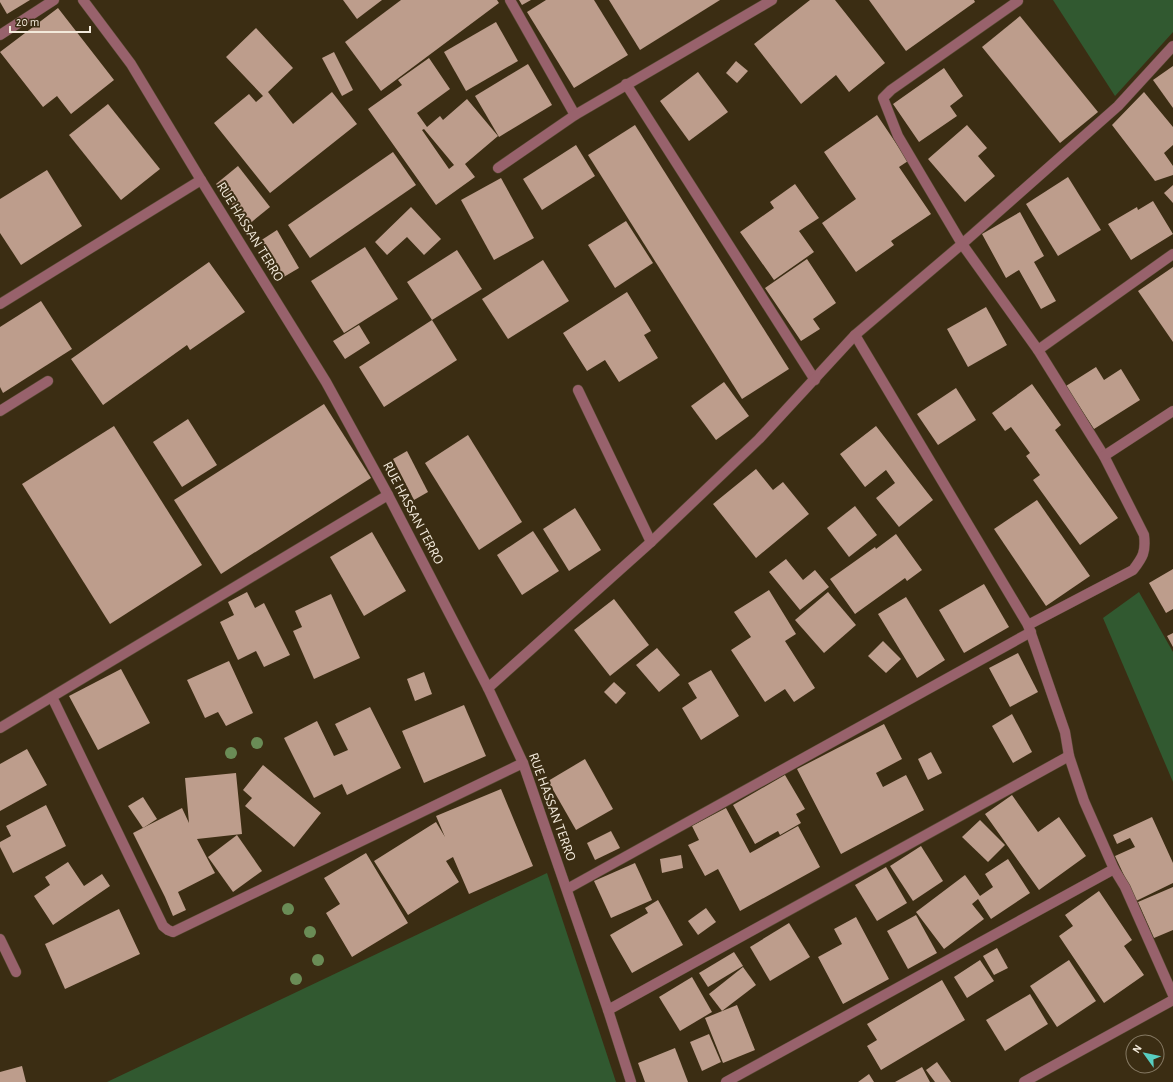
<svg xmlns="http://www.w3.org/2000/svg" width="1173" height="1082" viewBox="0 0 1173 1082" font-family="'Alegreya Sans',sans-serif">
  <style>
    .green { fill: #315930 }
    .building { fill: #bd9d8c; fill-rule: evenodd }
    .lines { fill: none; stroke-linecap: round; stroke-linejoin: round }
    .minor-casing { stroke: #584b33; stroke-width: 11 }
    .minor { stroke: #98626c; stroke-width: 10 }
    .tree { fill: #6a8c56 }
    .labels { text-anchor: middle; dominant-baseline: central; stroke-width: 4; stroke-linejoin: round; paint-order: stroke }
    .street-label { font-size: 14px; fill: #f3eadb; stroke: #3b2d13 }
  </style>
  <rect width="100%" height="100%" fill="#3b2d13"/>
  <g class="green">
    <path d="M1053,0H1173V32L1115,96Z"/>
    <path d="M1139,592L1173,652V782L1103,618Z"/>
    <path d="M547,873L616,1082H107Z"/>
  </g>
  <g class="building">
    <path d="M0,0H30L7,14L0,2Z"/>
    <path d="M343,0H382L357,19Z"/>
    <path d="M401,0H497L499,3L381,91L345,42Z"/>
    <path d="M519,0H531L522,5Z"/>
    <path d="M546,0H594L628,55L574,88L527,12Z"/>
    <path d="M609,0H720L640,50Z"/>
    <path d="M810,0H835L885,63L849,92L836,75L801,104L754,44Z"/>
    <path d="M869,0H974L975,2L906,51Z"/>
    <path d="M58,8L114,80L71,114L57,96L43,107L0,52Z"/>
    <path d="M1020,16L1098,112L1060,143L982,47Z"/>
    <path d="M496,22L518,61L466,91L444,52Z"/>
    <path d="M256,28L293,68L268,92L293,124L332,92L357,124L270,193L214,123L249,94L256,102L263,96L226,57Z"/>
    <path d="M334,52L353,90L342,96L322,58Z"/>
    <path d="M429,58L450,89L417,113L427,127L440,116L443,120L467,99L498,136L465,164L475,177L436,205L368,109L402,85L398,80ZM424,129L454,165L449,169L422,130Z"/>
    <path d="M736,61L748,71L737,83L726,73Z"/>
    <path d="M528,64L552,105L499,137L475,96Z"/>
    <path d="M1173,66V108L1153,80Z"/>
    <path d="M944,68L963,96L950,106L957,116L919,142L893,104Z"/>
    <path d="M698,72L728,112L689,141L660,101Z"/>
    <path d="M1144,92L1173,127V145L1164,153L1173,166V175L1155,181L1112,125Z"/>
    <path d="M108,104L160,169L121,200L69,135Z"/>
    <path d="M877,115L908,161L899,167L931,214L891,241L894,245L856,272L822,223L856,199L824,152Z"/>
    <path d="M635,125L789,369L742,399L588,155Z"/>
    <path d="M967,125L987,148L978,156L995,176L965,202L928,159Z"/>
    <path d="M576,145L595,176L542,210L523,179Z"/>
    <path d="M393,152L416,185L310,258L288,225Z"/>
    <path d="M238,166L270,207L248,225L216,184Z"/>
    <path d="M47,170L82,226L21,265L0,233V199Z"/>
    <path d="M1068,177L1101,230L1058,256L1026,204Z"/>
    <path d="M501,178L534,238L494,260L461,200Z"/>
    <path d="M795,184L819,218L799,231L814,252L774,280L740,232L774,208L770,202Z"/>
    <path d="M1173,185V203L1164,193Z"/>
    <path d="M1153,201L1173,234L1131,260L1108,224L1137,207L1138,210Z"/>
    <path d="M411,207L441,239L424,255L407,237L387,255L375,242Z"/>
    <path d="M1020,212L1044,256L1034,262L1056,301L1041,309L1019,270L1006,278L982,234Z"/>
    <path d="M626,221L653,263L615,288L588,245Z"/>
    <path d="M277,230L299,268L282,278L260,241Z"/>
    <path d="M365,247L398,299L344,333L311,281Z"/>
    <path d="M457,250L482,289L432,320L407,282Z"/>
    <path d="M807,259L836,303L813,319L820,329L801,341L765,288Z"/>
    <path d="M543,260L569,301L508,339L482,299Z"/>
    <path d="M209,262L245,312L190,350L187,345L103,405L71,359Z"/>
    <path d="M1173,267V342L1138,291Z"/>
    <path d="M627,292L651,331L644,335L658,358L619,382L605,360L587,371L563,333Z"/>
    <path d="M41,301L72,349L3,393L0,387V327Z"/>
    <path d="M986,307L1007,345L968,367L947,329Z"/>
    <path d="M432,320L457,360L384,407L359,367Z"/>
    <path d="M359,325L370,343L345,359L333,341Z"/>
    <path d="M1096,367L1104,380L1121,369L1140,400L1094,429L1066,386Z"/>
    <path d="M724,382L749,416L716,440L691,406Z"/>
    <path d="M1032,384L1061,425L1055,430L1118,518L1080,545L1033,480L1040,475L1026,456L1030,453L1011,427L1005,431L992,413Z"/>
    <path d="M956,388L976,420L938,445L917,414Z"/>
    <path d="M324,404L371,478L221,574L174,500Z"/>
    <path d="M188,419L217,465L182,487L153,442Z"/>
    <path d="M114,426L202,565L110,624L22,484Z"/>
    <path d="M876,426L933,500L899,527L876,498L895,483L886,470L865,487L840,454Z"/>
    <path d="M468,435L522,522L479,550L425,463Z"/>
    <path d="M407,451L428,492L414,500L393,459Z"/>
    <path d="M756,469L773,490L783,482L809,514L756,558L713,504Z"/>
    <path d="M1037,500L1090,576L1046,606L994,529Z"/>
    <path d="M855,506L877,535L849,557L827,528Z"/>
    <path d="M575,508L601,550L569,571L543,529Z"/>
    <path d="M533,531L559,571L522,595L497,555Z"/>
    <path d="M372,532L406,591L364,616L330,557Z"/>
    <path d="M896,534L922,570L907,581L905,578L855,614L830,579L875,547L876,549Z"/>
    <path d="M786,559L803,580L815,570L829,587L800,610L769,572Z"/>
    <path d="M1173,569V609L1166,613L1149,583Z"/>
    <path d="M984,584L1009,627L964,653L939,610Z"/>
    <path d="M769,590L796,634L785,641L815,688L794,702L785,689L765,702L731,650L751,637L734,612Z"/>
    <path d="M247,592L255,608L264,603L290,655L264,667L256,651L238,660L220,622L234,615L228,602Z"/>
    <path d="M828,592L856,625L824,653L795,620Z"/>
    <path d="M331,594L360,658L314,679L293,631L302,627L295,611Z"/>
    <path d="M906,597L945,660L917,678L878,614Z"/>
    <path d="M614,599L649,645L610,676L574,630Z"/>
    <path d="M1173,633V647L1167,636Z"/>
    <path d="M883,641L901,659L886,673L868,656Z"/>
    <path d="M657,648L680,675L659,692L636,665Z"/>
    <path d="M1018,653L1038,692L1010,707L989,668Z"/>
    <path d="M229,661L253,713L226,726L218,712L205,718L187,680Z"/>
    <path d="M121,669L150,723L98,750L69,696Z"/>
    <path d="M711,670L739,716L701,740L682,708L697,698L688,683Z"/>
    <path d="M424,672L432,694L415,701L407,679Z"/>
    <path d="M614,682L626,693L616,704L604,692Z"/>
    <path d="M464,705L486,756L424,783L402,731Z"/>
    <path d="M370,707L401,768L347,795L342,784L314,798L284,738L317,721L334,756L348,750L335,724Z"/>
    <path d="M1012,714L1032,752L1013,763L992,726Z"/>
    <path d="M884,724L902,759L876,773L883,787L906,775L924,810L841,854L797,769Z"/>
    <path d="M27,749L47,785L0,811V764Z"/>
    <path d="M931,752L942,773L928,780L918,759Z"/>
    <path d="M585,759L613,809L576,830L548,781Z"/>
    <path d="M263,765L321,813L294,847L245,806L252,798L243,790Z"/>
    <path d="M236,773L242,834L197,839L215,873L178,892L186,910L173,916L165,897L133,833L182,808L189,823L185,778Z"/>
    <path d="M785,775L805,809L796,814L801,823L780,835L778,831L755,844L733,805Z"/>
    <path d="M501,789L533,866L469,894L453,857L446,861L459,882L408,915L374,861L436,822L445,837L436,816Z"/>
    <path d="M1012,795L1038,832L1059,817L1086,856L1039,890L985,814Z"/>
    <path d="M143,797L157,819L143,828L128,806Z"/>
    <path d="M46,805L66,846L13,873L0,847V842L11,836L6,826Z"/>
    <path d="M726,808L750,853L798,826L820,867L740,911L718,869L705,876L688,845L699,840L692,826Z"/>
    <path d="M1152,817L1173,863V883L1136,901L1115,856L1135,847L1130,838L1117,844L1113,835Z"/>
    <path d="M980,820L1005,845L988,862L962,837Z"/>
    <path d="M611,831L620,848L595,860L587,843Z"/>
    <path d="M237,835L262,871L233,892L208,857Z"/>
    <path d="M921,846L943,881L913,901L890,866Z"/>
    <path d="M366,853L408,923L352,957L326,913L340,904L324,878Z"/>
    <path d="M681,855L683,868L662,873L660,859Z"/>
    <path d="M1008,859L1030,893L991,919L978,899L972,904L984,919L944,949L916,912L965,875L980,896L993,887L985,874Z"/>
    <path d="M68,862L84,886L102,874L110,886L53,925L34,896L50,885L45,877Z"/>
    <path d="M635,863L652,900L611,918L594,881Z"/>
    <path d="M886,867L907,903L877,921L855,885Z"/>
    <path d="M1173,887V930L1154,938L1138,902Z"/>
    <path d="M1099,891L1132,940L1124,946L1144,975L1104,1003L1059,936L1073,926L1065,915Z"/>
    <path d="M658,900L683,945L632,973L610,935L648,913L645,908Z"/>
    <path d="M706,908L716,922L698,935L688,921Z"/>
    <path d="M119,909L140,954L65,989L45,944Z"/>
    <path d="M916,915L937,953L908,969L887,931Z"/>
    <path d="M856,917L889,979L843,1004L818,957L842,944L834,929Z"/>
    <path d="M789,923L810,957L770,981L750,947Z"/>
    <path d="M997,948L1008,968L994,975L983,956Z"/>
    <path d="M734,952L743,966L708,987L699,973Z"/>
    <path d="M980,960L994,981L967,998L954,977Z"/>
    <path d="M1069,960L1096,1001L1057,1027L1030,986Z"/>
    <path d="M743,967L756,985L722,1011L709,994Z"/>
    <path d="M692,977L712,1012L680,1031L659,997Z"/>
    <path d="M942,980L965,1020L881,1070L867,1046L877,1040L867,1024Z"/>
    <path d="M1030,994L1048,1024L1005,1051L986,1020Z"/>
    <path d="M737,1005L755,1050L723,1063L705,1018Z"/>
    <path d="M709,1034L721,1062L702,1071L690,1042Z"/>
    <path d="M675,1048L688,1082H645L638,1063Z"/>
    <path d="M937,1062L951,1082H935L926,1070Z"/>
    <path d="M22,1066L26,1082H0V1072Z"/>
    <path d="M922,1067L930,1082H895Z"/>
    <path d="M869,1074L874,1082H858Z"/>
  </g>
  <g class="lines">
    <g class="minor-casing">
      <g id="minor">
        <path d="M83,0L131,64L201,180L326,382L388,495L488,688L523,763L608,1010L631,1082"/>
        <path d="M510,0L575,115"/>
        <path d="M1018,1L891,90L883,98L898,136L962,244L1038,350L1104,456L1144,535C1146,552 1143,557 1133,570L1028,625"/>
        <path d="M0,35L54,0"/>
        <path d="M626,84L815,380"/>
        <path d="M498,168L575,115L772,0"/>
        <path d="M0,304L201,180"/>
        <path d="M855,335L1028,625L1065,732L1069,756L1084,801L1114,869L1125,887L1173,995"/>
        <path d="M1038,350L1173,254"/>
        <path d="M578,390L651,542"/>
        <path d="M0,411L48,381"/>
        <path d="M1104,456L1173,411"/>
        <path d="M488,688L651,542L759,439L855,335L962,244L1118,106L1173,46"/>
        <path d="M52,697L163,926L168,930L173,932L523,763"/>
        <path d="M0,728L388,495"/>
        <path d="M567,889L1031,632"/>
        <path d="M0,939L16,972"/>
        <path d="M608,1010L1069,756"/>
        <path d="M726,1082L1114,869"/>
        <path d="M1024,1082L1173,1000"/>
      </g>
    </g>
    <use href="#minor" class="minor"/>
  </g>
  <g class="tree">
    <circle cx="257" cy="743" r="6"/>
    <circle cx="231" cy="753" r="6"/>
    <circle cx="288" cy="909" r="6"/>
    <circle cx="310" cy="932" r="6"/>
    <circle cx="318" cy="960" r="6"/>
    <circle cx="296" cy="979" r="6"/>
  </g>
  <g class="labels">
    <g class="street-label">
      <text transform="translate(250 232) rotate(58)">RUE HASSAN TERRO</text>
      <text transform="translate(413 513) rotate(62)">RUE HASSAN TERRO</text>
      <text transform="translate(552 807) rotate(70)">RUE HASSAN TERRO</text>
    </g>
  </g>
  <g transform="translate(1145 1054) rotate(303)"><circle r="19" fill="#3b2d13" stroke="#857963"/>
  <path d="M0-3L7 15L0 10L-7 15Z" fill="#58cec0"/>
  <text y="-6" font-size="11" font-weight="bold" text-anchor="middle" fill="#f3eadb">N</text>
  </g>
  <path d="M10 26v6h80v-6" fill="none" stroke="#f3eadb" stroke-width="2"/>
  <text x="16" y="26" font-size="12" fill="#f3eadb" stroke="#3b2d13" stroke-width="3" paint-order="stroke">20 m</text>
</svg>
